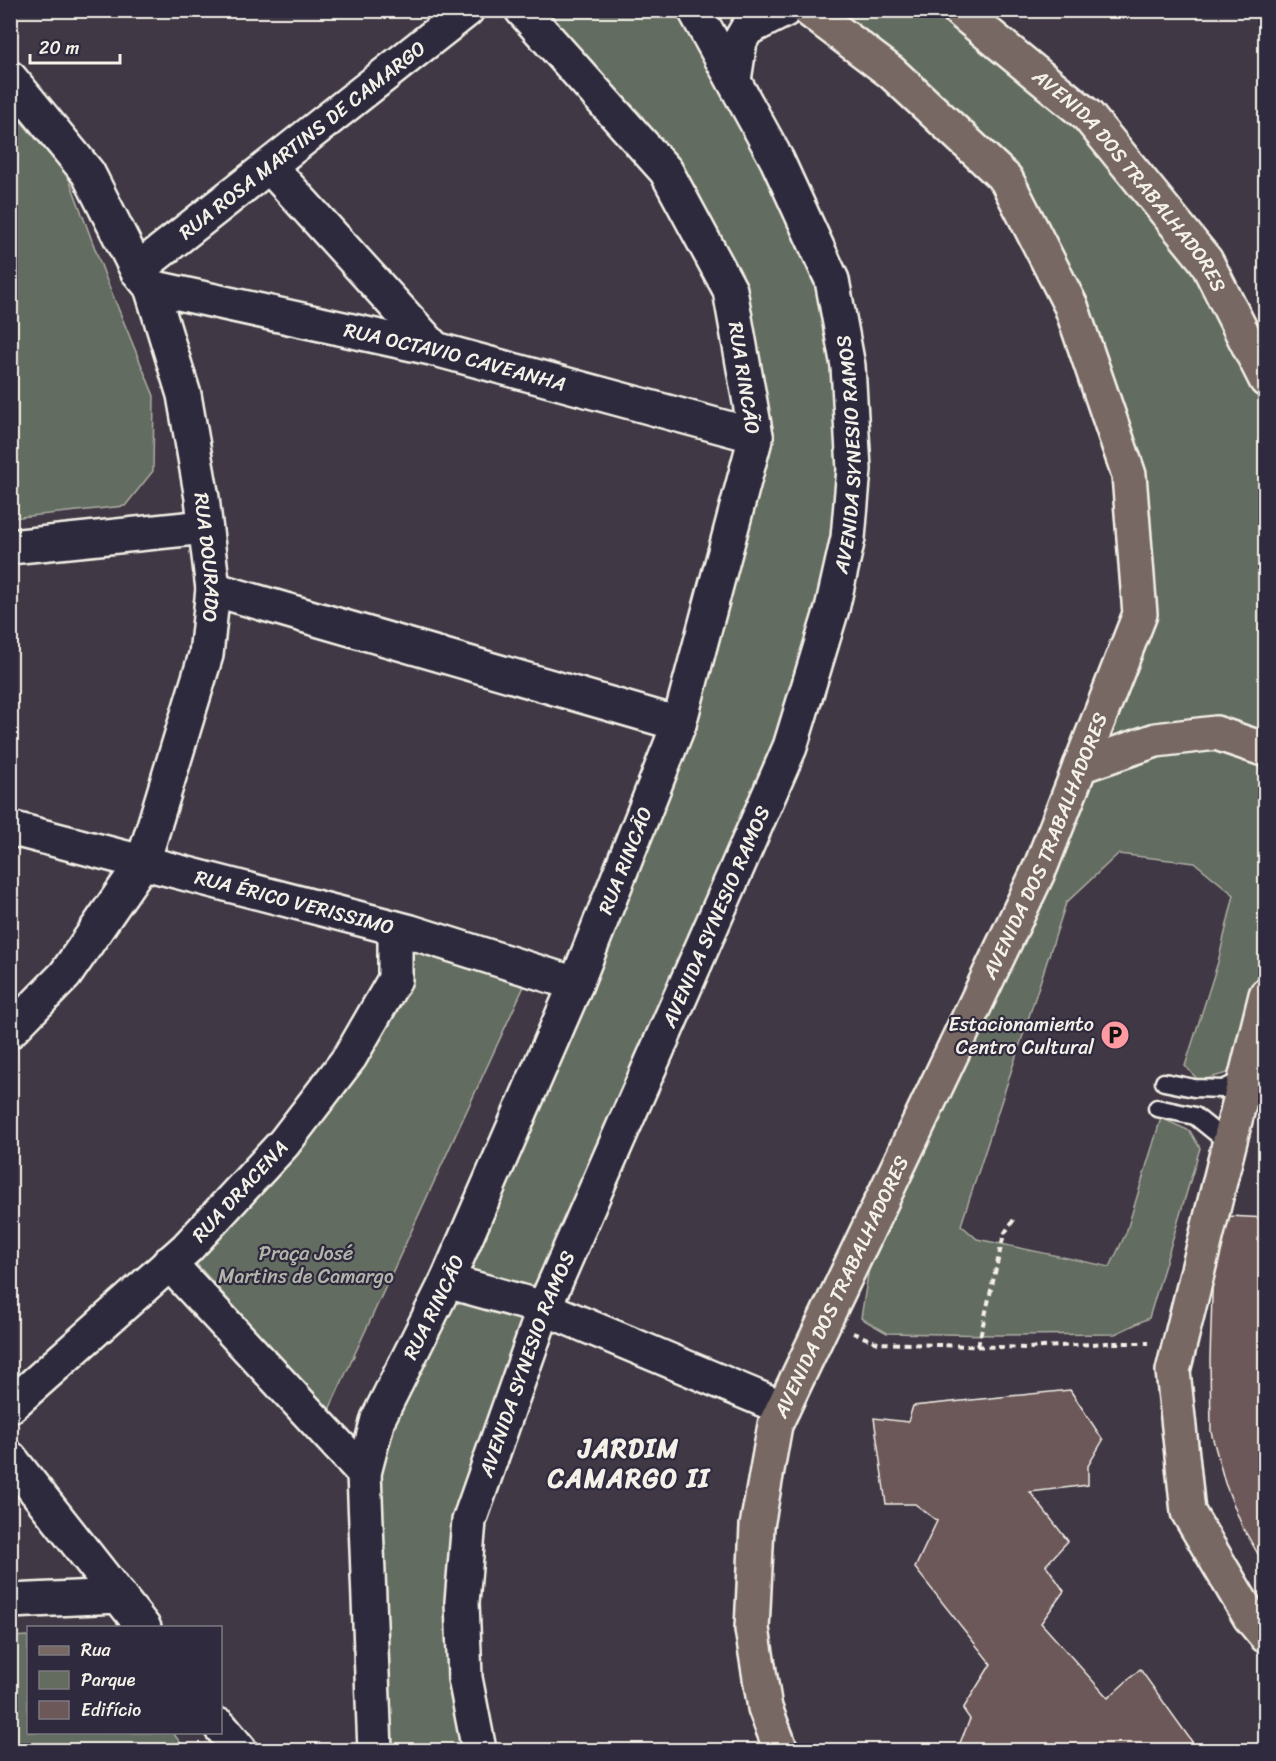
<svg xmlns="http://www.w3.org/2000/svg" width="1276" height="1761" viewBox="0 0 1276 1761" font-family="Sriracha,sans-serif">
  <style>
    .green { fill: #646c60; stroke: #acaea4; stroke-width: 1.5 }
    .building { fill: #6c5859; stroke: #f4f1e8; stroke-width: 1.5 }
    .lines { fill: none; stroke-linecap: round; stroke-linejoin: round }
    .service-casing { stroke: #f4f1e8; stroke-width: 21 }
    .minor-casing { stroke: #f4f1e8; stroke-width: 38 }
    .primary-casing { stroke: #f4f1e8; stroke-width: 38 }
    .path { stroke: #f4f1e8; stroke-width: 4; stroke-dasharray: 6 4.5; stroke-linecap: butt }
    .service { stroke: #2f2a3d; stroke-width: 16 }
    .minor { stroke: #2f2a3d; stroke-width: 33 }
    .primary { stroke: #776864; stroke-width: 33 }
    .labels { text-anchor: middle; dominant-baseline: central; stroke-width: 4.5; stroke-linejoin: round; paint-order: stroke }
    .street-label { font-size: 20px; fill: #f4f1e8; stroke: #2f2a3d }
    .poi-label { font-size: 20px; fill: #f4f1e8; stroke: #2f2a3d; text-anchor: end }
    .park-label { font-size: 20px; fill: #b3b5ab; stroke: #2f2a3d }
    .district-label { font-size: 26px; font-weight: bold; letter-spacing: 1.5px; fill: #f4f1e8; stroke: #2f2a3d }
  </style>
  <rect width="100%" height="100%" fill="#413845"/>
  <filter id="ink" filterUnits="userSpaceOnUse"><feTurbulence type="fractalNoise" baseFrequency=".0167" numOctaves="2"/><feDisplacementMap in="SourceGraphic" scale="12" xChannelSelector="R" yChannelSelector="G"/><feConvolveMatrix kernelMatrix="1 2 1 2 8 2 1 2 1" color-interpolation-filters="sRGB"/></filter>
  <g filter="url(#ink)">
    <g class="green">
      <path d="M538,11H682L814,269L836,360L842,451L832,567L786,706L727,862L553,1271L522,1292L485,1284L462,1263L767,452L719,240L641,114Z"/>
      <path d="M828,11H940L1081,125L1196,269L1265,403V735L1107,748L1144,495L1039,215Z"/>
      <path d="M10,109L68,176L107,281L154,396L153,471L125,506L11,518Z"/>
      <path d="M1233,747L1265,764V957L1238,1070L1199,1081L1185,1066L1218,962L1234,895L1195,863L1118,854L1066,903L961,1225L977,1239L1110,1267L1126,1233L1161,1118L1190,1131L1200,1148L1149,1318L1115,1334L997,1335L887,1333L861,1318L869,1268L1083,800L1088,772L1169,749Z"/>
      <path d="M413,951L526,982L328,1412L195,1262L288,1164L353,1083L399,1005Z"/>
      <path d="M452,1301L489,1303L521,1318L519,1340L451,1626L461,1750H389L373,1500L385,1433Z"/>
      <path d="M28,1636V1732L173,1733L186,1750H11V1637Z"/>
    </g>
    <g class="building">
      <path d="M1229,1216L1266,1218V1568L1242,1526L1225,1483L1211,1432L1210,1359L1213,1264Z"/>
      <path d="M1070,1390L1103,1440L1088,1466V1485L1030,1492L1068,1541L1046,1565L1064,1591L1041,1623L1108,1698L1140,1669L1198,1750H957L970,1719L963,1709L991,1664L915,1568L937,1521L915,1504H886L874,1418L908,1422L913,1406Z"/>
    </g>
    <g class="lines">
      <g class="service-casing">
        <g id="service">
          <path d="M1164,1082L1194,1088L1223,1089L1245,1079"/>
          <path d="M1157,1108L1195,1116L1221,1137L1225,1149"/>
        </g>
      </g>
      <g class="minor-casing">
        <g id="minor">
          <path id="s1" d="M10,78L88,173L137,270L151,287L184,395L202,498L213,589L206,655L143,862L65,975L10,1031"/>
          <path d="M734,80L740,41L747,29L785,10"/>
          <path d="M270,167L435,349"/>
          <path id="s2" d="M137,270L467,10"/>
          <path id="s3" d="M151,287L435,349L756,436"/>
          <path d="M10,547L205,527"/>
          <path d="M213,589L679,724"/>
          <path id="s4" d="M10,828L411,932L576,984"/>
          <path d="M169,1263L364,1473"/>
          <path d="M447,1281L544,1308L783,1408"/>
          <path id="s5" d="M10,1406L187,1248L284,1143L350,1057L395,979V928"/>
          <path d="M10,1458L144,1628"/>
          <path d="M10,1601L119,1596"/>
          <path d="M220,1726L240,1750"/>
          <path id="s6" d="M375,1750L364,1473L378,1419L447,1281L576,984L679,724L756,436L730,290L666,171L522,10"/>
          <path id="s7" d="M479,1750L465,1678L462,1602L469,1521L544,1308L790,747L832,609L848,538L854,469L848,366L832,280L777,160L695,10"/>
        </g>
      </g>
      <g class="primary-casing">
        <g id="primary">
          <path id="s8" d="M959,10L1088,116L1206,261L1266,380"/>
          <path d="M1080,766L1156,740L1216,733L1266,750"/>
          <path d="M1266,995L1173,1371L1188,1512L1250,1617L1266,1636"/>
          <path id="s9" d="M781,1750L765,1708L752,1629L757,1526L775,1425L1041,866L1140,614L1129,475L1071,306L1006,179L891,72L809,10"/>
        </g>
      </g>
      <g class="path">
        <path d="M853,1333L878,1343L1028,1348L1107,1343H1149"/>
        <path d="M978,1346L1004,1234L1015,1218"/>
      </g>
      <use href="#service" class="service"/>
      <use href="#minor" class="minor"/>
      <use href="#primary" class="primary"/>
    </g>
  </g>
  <defs>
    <g id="parking-disc" transform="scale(1.5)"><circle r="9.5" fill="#ff9aa2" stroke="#2f2a3d"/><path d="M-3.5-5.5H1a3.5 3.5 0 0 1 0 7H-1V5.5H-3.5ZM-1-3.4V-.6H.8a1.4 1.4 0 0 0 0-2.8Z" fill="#111"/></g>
  </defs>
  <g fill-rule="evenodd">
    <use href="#parking-disc" x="1115" y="1035"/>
  </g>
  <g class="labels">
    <g class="street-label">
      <text stroke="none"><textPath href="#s2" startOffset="210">RUA ROSA MARTINS DE CAMARGO</textPath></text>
      <text stroke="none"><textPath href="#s8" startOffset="243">AVENIDA DOS TRABALHADORES</textPath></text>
      <text stroke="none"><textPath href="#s3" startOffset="312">RUA OCTAVIO CAVEANHA</textPath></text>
      <text transform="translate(744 378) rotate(81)">RUA RINCÃO</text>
      <text stroke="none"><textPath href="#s7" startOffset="1370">AVENIDA SYNESIO RAMOS</textPath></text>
      <text stroke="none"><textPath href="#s1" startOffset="531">RUA DOURADO</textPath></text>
      <text stroke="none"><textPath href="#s9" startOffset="970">AVENIDA DOS TRABALHADORES</textPath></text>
      <text stroke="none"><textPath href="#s6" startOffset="944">RUA RINCÃO</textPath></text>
      <text stroke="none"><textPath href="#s4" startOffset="294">RUA ÉRICO VERISSIMO</textPath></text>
      <text stroke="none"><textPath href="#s7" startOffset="884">AVENIDA SYNESIO RAMOS</textPath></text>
      <text stroke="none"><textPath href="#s5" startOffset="315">RUA DRACENA</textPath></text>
      <text stroke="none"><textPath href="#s9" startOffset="484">AVENIDA DOS TRABALHADORES</textPath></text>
      <text stroke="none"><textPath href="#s6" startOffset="458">RUA RINCÃO</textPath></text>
      <text stroke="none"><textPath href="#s7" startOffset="398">AVENIDA SYNESIO RAMOS</textPath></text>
    </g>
    <g class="poi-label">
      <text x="1094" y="1024">Estacionamiento<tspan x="1094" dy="23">Centro Cultural</tspan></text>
    </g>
    <g class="park-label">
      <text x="306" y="1253">Praça José<tspan x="306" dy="23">Martins de Camargo</tspan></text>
    </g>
    <g class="district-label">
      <text x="629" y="1448">JARDIM<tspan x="629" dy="30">CAMARGO II</tspan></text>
    </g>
  </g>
  <rect width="1276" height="1761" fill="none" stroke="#2f2a3d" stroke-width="36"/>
  <rect x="18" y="18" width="1240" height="1725" fill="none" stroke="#f4f1e8" stroke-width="2" filter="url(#ink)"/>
  <rect x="27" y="1626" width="195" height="108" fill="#2f2a3d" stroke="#7e7a81" stroke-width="1.5"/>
  <rect x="39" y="1646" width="30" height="9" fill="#776864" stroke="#7e7a81" stroke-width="1.5"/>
  <text x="81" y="1656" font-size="18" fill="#f4f1e8">Rua</text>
  <rect x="39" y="1671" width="30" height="18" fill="#646c60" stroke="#7e7a81" stroke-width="1.5"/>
  <text x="81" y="1686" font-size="18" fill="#f4f1e8">Parque</text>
  <rect x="39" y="1701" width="30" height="18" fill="#6c5859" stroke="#7e7a81" stroke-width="1.5"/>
  <text x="81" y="1716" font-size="18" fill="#f4f1e8">Edifício</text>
  <path d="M30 54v9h90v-9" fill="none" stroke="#f4f1e8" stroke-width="3"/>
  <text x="39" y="54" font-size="18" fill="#f4f1e8" stroke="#2f2a3d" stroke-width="4.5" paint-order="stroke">20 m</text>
</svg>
